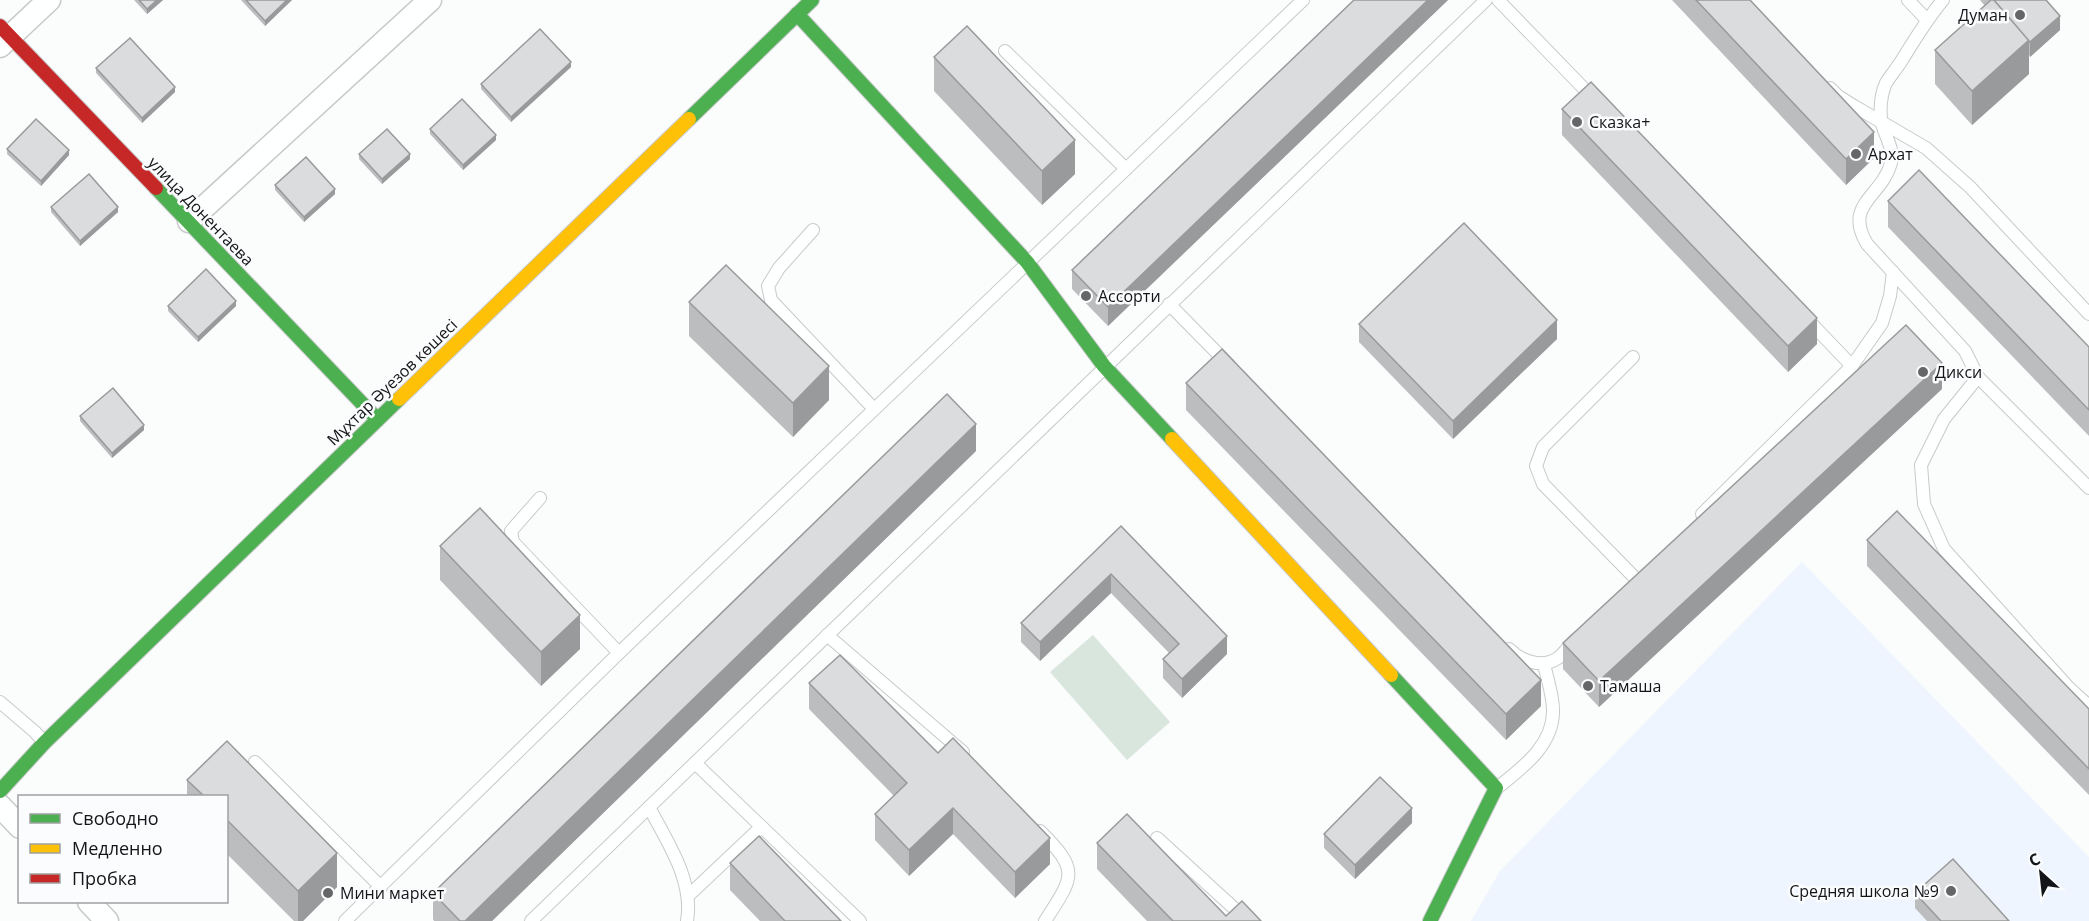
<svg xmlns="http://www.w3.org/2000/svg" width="2089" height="921" viewBox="0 0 2089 921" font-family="'Open Sans',sans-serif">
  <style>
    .built { fill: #eef5fe }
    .green { fill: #d9e6de }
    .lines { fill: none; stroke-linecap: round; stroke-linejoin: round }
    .lane-casing { stroke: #c8c9cb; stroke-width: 14 }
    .street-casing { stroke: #c8c9cb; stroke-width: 25 }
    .fast-casing { stroke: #c8c9cb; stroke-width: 16 }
    .slow-casing { stroke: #c8c9cb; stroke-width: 16 }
    .jam-casing { stroke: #c8c9cb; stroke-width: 16 }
    .lane { stroke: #feffff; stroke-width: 12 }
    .street { stroke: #feffff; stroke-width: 22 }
    .fast { stroke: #4caf50; stroke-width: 14 }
    .slow { stroke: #ffc107; stroke-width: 14 }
    .jam { stroke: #c62828; stroke-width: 14 }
    .wall { fill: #bbbdbf }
    .shaded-wall { fill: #999a9b }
    .building { fill: #dadcde; stroke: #999a9b; stroke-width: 1.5 }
    .poi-dot { fill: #646668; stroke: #fafcfd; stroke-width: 2 }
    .labels { text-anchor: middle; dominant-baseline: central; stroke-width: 5; stroke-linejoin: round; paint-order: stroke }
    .poi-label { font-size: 16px; fill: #131518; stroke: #fafcfd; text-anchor: start }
    .street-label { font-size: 16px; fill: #131518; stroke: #fafcfd }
  </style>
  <rect width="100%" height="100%" fill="#fbfcfc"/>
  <path class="built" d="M1802,562L2089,857V921H1471L1500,871Z"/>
  <path class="green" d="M1093,635L1170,722L1127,760L1050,672Z"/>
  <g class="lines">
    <g class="lane-casing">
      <g id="lane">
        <path d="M1498,0L1595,100"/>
        <path d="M1908,0L1927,20"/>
        <path d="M1943,0C1927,19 1915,39 1902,60C1897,68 1891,75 1886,83C1881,94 1880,108 1881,119C1883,134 1895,148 1891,163C1882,197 1843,204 1867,244L1965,351L1978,377L1944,419L1921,465L1924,504L1944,549L2069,688L2089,706"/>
        <path d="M1005,51L1126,169"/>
        <path d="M1830,88L1838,96L1854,106L1926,148L1970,187L2089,314"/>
        <path d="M813,230L779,268L768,286L771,300L874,409"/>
        <path d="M1169,304L1229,365"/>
        <path d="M1807,319L1852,366"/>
        <path d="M1633,357L1543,447L1536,466L1543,484L1636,579"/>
        <path d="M1978,377L2089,488"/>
        <path d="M540,498L511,531L513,542L619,653"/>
        <path d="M1702,514L1852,366L1882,323L1890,296L1893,272"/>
        <path d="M827,635L963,752"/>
        <path d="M1509,649C1521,661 1542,669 1558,658C1564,653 1569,646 1575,640"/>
        <path d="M0,702L35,732L44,742"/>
        <path d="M255,762L381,887"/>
        <path d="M695,763L860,921"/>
        <path d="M1497,788C1522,768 1554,745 1553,710C1553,695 1547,678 1544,664"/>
        <path d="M649,807C667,842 694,880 687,921"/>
        <path d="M1040,831C1080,871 1074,876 1045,921"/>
        <path d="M1157,838L1248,921"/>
        <path d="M688,896L761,827"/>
        <path d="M345,921L619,653L1303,0"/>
        <path d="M531,921L1486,0"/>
      </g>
    </g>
    <g class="street-casing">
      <g id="street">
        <path d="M0,46L49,0"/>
        <path d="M189,221L430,0"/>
        <path d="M0,806L20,827"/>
        <path d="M89,902L107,921"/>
      </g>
    </g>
    <g class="fast-casing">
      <g id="fast">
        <path d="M797,14L1027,262L1104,366L1172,439"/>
        <path d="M689,119L812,0"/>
        <path d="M156,188L377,419"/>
        <path d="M1391,675L1496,788L1430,921"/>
        <path d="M0,791L44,743L399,399"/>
      </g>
    </g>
    <g class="slow-casing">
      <g id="slow">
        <path d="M399,399L689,119"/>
        <path d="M1172,439L1391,675"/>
      </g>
    </g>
    <g class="jam-casing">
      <path id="jam" d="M0,26L156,188"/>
    </g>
    <use href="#lane" class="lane"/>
    <use href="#street" class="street"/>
    <use href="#fast" class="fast"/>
    <use href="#slow" class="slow"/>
    <use href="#jam" class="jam"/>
  </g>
  <g class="wall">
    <path d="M134,0H163L147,14Z"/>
    <path d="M241,0H292L265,26Z"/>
    <path d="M1354,0H1448L1108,326L1072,289V270Z"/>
    <path d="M1672,0H1750L1874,158L1846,185Z"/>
    <path d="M1980,0H2046L2060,30L2030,57L2029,55V74L1972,125L1935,84V50L1985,6Z"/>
    <path d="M934,57L1075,174L1042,205L934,91Z"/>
    <path d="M571,67L511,122L481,89V84Z"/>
    <path d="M96,68L175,92L142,123L96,73Z"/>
    <path d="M1562,109L1817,344L1788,372L1562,135Z"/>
    <path d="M430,129L496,140L463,170L430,134Z"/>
    <path d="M7,149L69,155L41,186L7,154Z"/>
    <path d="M359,154L410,159L382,184L359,159Z"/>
    <path d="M275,185L335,194L304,222L275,190Z"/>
    <path d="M1888,201L2089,347V436L1888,227Z"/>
    <path d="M51,207L118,212L80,246L51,212Z"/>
    <path d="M689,302L829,400L793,437L689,336Z"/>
    <path d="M168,306H236L198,342L168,311Z"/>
    <path d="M1359,324L1557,339L1453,439L1359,342Z"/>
    <path d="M1186,383L1541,706L1506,740L1186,410Z"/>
    <path d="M1942,389L1599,707L1563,669V643Z"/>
    <path d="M80,416L144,430L112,458L80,421Z"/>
    <path d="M976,451L492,921H434L433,919V893Z"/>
    <path d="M1121,526L1227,654L1182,698L1163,678V659L1169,653L1111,593L1040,661L1021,642V623Z"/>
    <path d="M1867,540L2089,709V795L1867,566Z"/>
    <path d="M440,546L580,649L541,686L440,580Z"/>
    <path d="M809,683L1050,864L1015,898L953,834L909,876L875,840V814L894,796L809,709Z"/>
    <path d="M227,741L337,853V887L303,921H294L226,853V796H187V780Z"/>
    <path d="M1412,823L1355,879L1324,848V834Z"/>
    <path d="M1097,843L1226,916L1261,921H1147L1097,869Z"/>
    <path d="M730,863L841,921H760L730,890Z"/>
    <path d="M1915,893L2009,921H1927L1915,908Z"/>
  </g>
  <g class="shaded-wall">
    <path d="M157,0H163L147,14V9Z"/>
    <path d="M287,0H292L265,26V21Z"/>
    <path d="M1428,0H1448L1108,326V307Z"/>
    <path d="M2060,16V30L2030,57V42Z"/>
    <path d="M2029,40V74L1972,125V91Z"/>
    <path d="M571,62V67L511,122V117Z"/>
    <path d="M175,87V92L142,123V118Z"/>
    <path d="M1874,132V158L1846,185V159Z"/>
    <path d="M496,135V140L463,170V165Z"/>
    <path d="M1075,140V174L1042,205V171Z"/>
    <path d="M69,150V155L41,186V181Z"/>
    <path d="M410,154V159L382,184V179Z"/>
    <path d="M335,189V194L304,222V217Z"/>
    <path d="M118,207V212L80,246V241Z"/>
    <path d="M236,301V306L198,342V337Z"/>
    <path d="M1817,318V344L1788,372V346Z"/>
    <path d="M1557,320V339L1453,439V421Z"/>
    <path d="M1942,363V389L1599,707V681Z"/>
    <path d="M829,366V400L793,437V403Z"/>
    <path d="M976,424V451L492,921H465Z"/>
    <path d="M144,425V430L112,458V453Z"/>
    <path d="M1111,574V593L1040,661V642Z"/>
    <path d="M580,615V649L541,686V652Z"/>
    <path d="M1227,636V654L1182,698V679Z"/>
    <path d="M1541,680V706L1506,740V714Z"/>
    <path d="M953,808V834L909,876V850Z"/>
    <path d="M1412,808V823L1355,879V865Z"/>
    <path d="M1050,838V864L1015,898V872Z"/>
    <path d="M337,853V887L303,921H298V891Z"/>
  </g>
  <g class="building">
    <path d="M139,0H157L147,9Z"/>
    <path d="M246,0H287L265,21Z"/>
    <path d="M1354,0H1428L1108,307L1072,270Z"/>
    <path d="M1696,0H1750L1874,132L1846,159Z"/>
    <path d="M1991,0H1994L2029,40L1972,91L1935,50Z"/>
    <path d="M1994,0H2046L2060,16L2030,42Z"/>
    <path d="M967,26L1075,140L1042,171L934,57Z"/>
    <path d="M540,29L571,62L511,117L481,84Z"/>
    <path d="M130,38L175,87L142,118L96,68Z"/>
    <path d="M1591,82L1817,318L1788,346L1562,109Z"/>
    <path d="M462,99L496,135L463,165L430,129Z"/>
    <path d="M36,119L69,150L41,181L7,149Z"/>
    <path d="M387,129L410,154L382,179L359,154Z"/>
    <path d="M306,157L335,189L304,217L275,185Z"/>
    <path d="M1919,170L2089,347V410L1888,201Z"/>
    <path d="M89,174L118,207L80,241L51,207Z"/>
    <path d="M1464,223L1557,320L1453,421L1359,324Z"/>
    <path d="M726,265L829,366L793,403L689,302Z"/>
    <path d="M206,269L236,301L198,337L168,306Z"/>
    <path d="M1906,325L1942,363L1599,681L1563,643Z"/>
    <path d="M1222,349L1541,680L1506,714L1186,383Z"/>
    <path d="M113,388L144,425L112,453L80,416Z"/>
    <path d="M947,394L976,424L465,921H460L433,893Z"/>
    <path d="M480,508L580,615L541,652L440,546Z"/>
    <path d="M1897,511L2089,709V769L1867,540Z"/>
    <path d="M1121,526L1227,636L1182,679L1163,659L1179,644L1111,574L1040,642L1021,623Z"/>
    <path d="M840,655L938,753L953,738L1050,838L1015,872L953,808L909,850L875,814L907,783L809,683Z"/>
    <path d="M227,741L337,853L298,891L226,819V796H204L187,780Z"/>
    <path d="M1380,777L1412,808L1355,865L1324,834Z"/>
    <path d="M1127,814L1226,916L1242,901L1261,921H1173L1097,843Z"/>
    <path d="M759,836L841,921H785L730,863Z"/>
    <path d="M1953,859L2009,921H1941L1915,893Z"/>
  </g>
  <g class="poi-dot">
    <circle cx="2020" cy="15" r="6"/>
    <circle cx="1577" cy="122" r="6"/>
    <circle cx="1856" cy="154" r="6"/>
    <circle cx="1086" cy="296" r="6"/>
    <circle cx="1923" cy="372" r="6"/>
    <circle cx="1588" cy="686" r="6"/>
    <circle cx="1951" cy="891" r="6"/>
    <circle cx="328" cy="893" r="6"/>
  </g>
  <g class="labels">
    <g class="poi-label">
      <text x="2008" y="15" text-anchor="end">Думан</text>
      <text x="1589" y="122">Сказка+</text>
      <text x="1868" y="154">Архат</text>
      <text x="1098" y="296">Ассорти</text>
      <text x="1935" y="372">Дикси</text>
      <text x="1600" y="686">Тамаша</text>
      <text x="1939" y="891" text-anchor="end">Средняя школа №9</text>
      <text x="340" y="893">Мини маркет</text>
    </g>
    <g class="street-label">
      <text transform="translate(201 211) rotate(46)">улица Донентаева</text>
      <text transform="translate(392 382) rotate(-44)">Мұхтар Әуезов көшесі</text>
    </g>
  </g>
  <rect x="18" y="795" width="210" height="108" fill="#fafcfd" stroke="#9ea0a1" stroke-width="1.5"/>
  <rect x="30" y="814" width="30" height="9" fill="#4caf50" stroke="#9ea0a1" stroke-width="1.5"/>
  <text x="72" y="825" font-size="18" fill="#131518">Свободно</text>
  <rect x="30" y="844" width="30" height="9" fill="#ffc107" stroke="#9ea0a1" stroke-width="1.5"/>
  <text x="72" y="855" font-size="18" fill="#131518">Медленно</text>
  <rect x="30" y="874" width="30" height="9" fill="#c62828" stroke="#9ea0a1" stroke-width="1.5"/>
  <text x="72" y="885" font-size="18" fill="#131518">Пробка</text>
  <g transform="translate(2041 873) rotate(333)" stroke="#fafcfd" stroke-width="4.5" paint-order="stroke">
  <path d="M0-4.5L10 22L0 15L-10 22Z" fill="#131518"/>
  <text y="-9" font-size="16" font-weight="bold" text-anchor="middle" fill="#131518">С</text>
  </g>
</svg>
